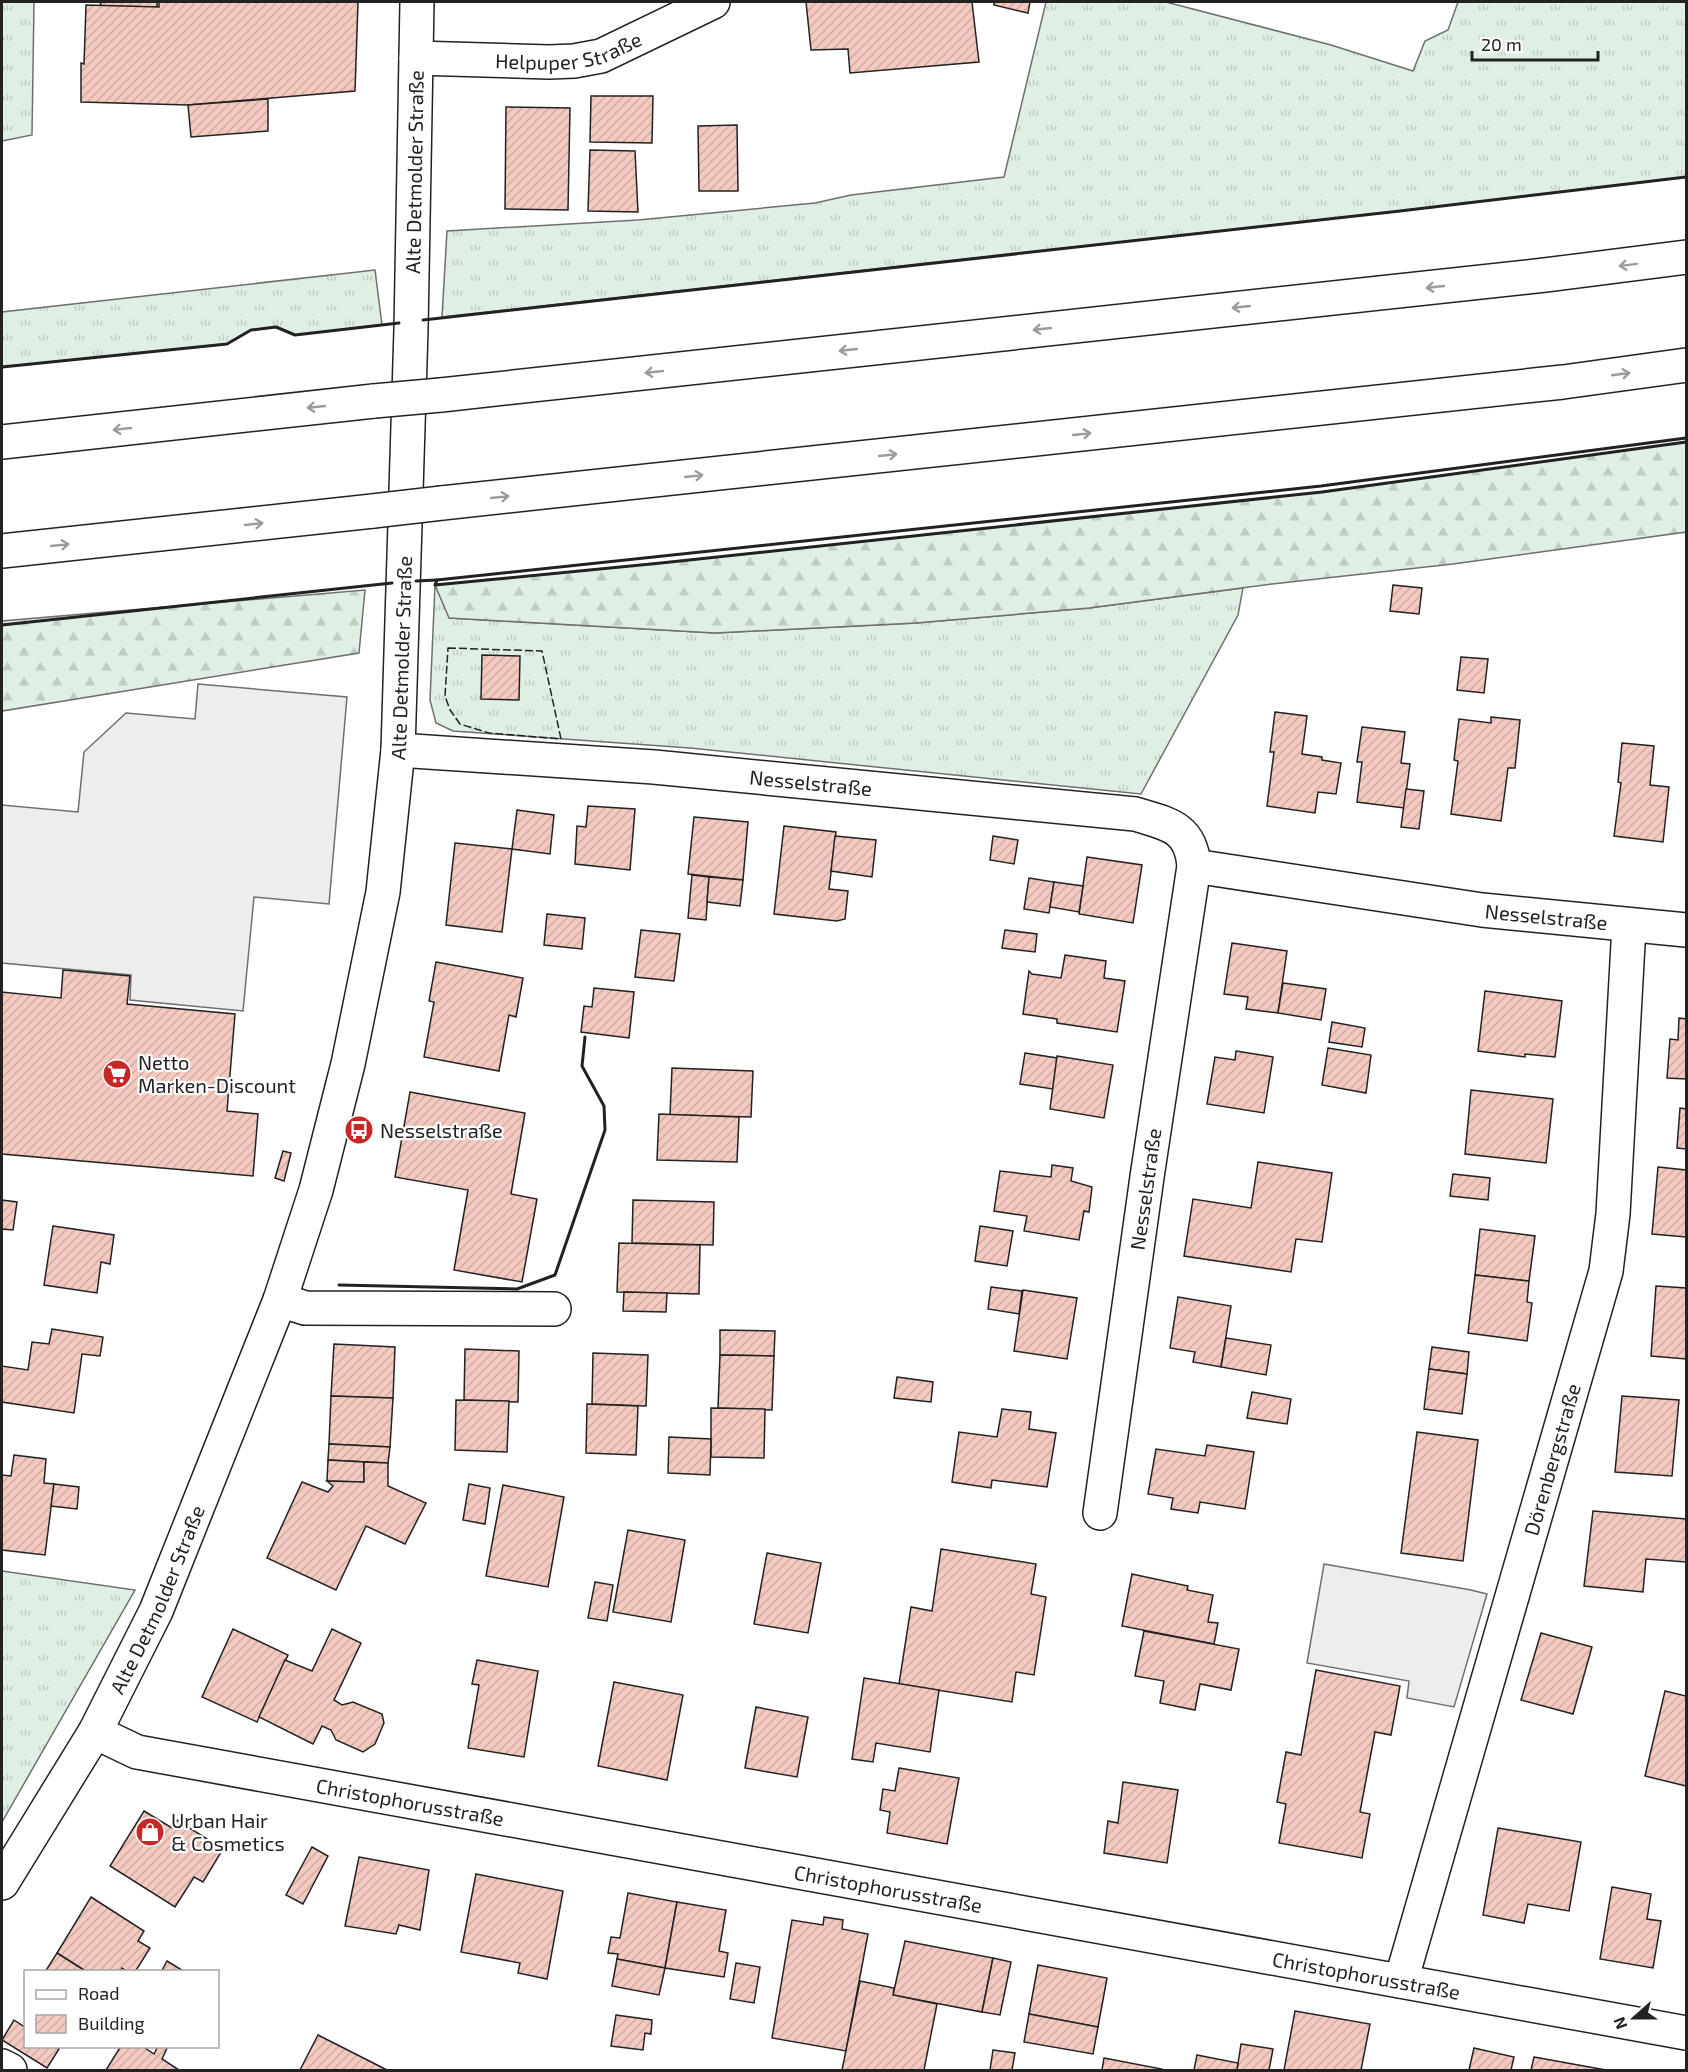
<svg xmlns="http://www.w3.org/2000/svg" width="1688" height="2072" viewBox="0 0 1688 2072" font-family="'Exo 2',sans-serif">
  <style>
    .grass { fill: url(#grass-tufts); stroke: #6f6f6f; stroke-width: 1.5 }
    .forest { fill: url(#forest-firs); stroke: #6f6f6f; stroke-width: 1.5 }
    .parking { fill: #ededed; stroke: #6f6f6f; stroke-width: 1.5 }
    .building { fill: url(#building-hatch); stroke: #222; stroke-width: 1.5 }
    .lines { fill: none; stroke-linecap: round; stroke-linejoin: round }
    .minor-casing { stroke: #222; stroke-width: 36 }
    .highway-casing { stroke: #222; stroke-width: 36 }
    .minor { stroke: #fff; stroke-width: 33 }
    .highway { stroke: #fff; stroke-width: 33 }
    .highway-bridge-casing { stroke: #222; stroke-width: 36; stroke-linecap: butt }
    .highway-bridge { stroke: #fff; stroke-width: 33 }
    .fence { stroke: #222; stroke-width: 1.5; stroke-dasharray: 8 3; stroke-linecap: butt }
    .wall { stroke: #222; stroke-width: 3 }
    .oneway { stroke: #9c9c9c }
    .labels { text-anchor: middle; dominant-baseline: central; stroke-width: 4.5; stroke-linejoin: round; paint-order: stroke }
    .street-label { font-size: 20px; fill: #222; stroke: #fff }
    .poi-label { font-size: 20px; fill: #222; stroke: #fff; text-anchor: start }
  </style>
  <defs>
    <pattern id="grass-tufts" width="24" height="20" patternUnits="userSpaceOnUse" patternTransform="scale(1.5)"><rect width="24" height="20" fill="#e0efe3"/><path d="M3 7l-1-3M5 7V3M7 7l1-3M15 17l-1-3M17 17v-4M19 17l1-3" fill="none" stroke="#c0cdc2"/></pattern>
    <pattern id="forest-firs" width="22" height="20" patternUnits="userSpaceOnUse" patternTransform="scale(1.5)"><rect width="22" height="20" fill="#e0efe3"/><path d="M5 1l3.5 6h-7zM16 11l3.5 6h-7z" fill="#c0cdc2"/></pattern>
    <pattern id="building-hatch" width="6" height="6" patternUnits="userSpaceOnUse" patternTransform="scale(1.5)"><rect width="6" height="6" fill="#f3c9c0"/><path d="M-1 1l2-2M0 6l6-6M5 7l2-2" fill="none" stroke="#d0aca5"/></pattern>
  </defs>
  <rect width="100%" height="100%" fill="#fff"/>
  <g class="grass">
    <path d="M2,2H34L32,135L2,141Z"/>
    <path d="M1046,2H1166L1331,45L1413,71L1425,41L1448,30L1458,2H1686V177L1400,211L442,317L447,231L638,220L815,203L851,195L1004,177Z"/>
    <path d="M375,270L382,325L295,335L275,327L251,330L227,344L2,367V312Z"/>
    <path d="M435,585L450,618L715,633L916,623L1089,608L1243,588L1238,615L1141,794L690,748L453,731L436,723L430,700Z"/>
    <path d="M2,1571L135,1590L2,1822Z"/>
  </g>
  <g class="forest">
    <path d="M1686,442V532L1453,564L1272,584L1089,608L916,623L715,633L449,618L435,585L661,563L1322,492Z"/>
    <path d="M365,590L359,653L2,711V621Z"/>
  </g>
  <g class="parking">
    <path d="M198,684L347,697L329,904L254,897L243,1011L130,1000L131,975L2,963V805L78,812L84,752L126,713L195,719Z"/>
    <path d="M1324,1564L1471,1590L1487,1594L1454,1707L1407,1698L1409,1681L1307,1663Z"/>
  </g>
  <g class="building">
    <path d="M101,2H157V7L100,6Z"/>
    <path d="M159,2H358L355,91L188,105L81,102V63L84,64L86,5L159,7Z"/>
    <path d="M806,2H972L979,62L850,73L848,49L811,50Z"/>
    <path d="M994,2H1030L1028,13L994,5Z"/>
    <path d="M591,96H653L652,143L590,142Z"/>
    <path d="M268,99V131L191,137L188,105Z"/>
    <path d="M506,107L570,108L568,210L505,209Z"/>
    <path d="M737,125L738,191H699L698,126Z"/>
    <path d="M590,150L635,151L638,212L588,211Z"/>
    <path d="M1393,585L1422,588L1419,614L1390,611Z"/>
    <path d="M482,655L520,656L519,700L481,699Z"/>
    <path d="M1461,657L1488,659L1484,693L1457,690Z"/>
    <path d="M1275,712L1307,716L1302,754L1322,757V760L1341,763L1336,794L1318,792L1315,813L1267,806L1274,752H1270Z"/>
    <path d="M1491,717L1520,720L1515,768H1508L1501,821L1451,814L1458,761L1454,760L1459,719L1491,723Z"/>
    <path d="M1362,727L1405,732L1401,763L1410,764L1404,808L1357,802L1362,762H1357Z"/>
    <path d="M1622,743L1654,746L1650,785L1669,787L1663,842L1614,836L1621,783L1618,782Z"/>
    <path d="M1406,789L1424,791L1419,829L1401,827Z"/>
    <path d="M588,806L635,809L630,870L575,864L577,826L586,827Z"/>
    <path d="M517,810L554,815L550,854L512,849Z"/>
    <path d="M694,817L748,822L743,880L688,874Z"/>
    <path d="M784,826L836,832L829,889L848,891L845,919L837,921L774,914Z"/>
    <path d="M835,836L876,840L872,877L831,871Z"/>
    <path d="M993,836L1018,840L1014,864L990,860Z"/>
    <path d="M455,843L512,849L502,932L446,925Z"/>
    <path d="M1087,857L1142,865L1133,923L1079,914Z"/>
    <path d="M692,875L709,877L706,920L688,918Z"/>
    <path d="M709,877L743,880L740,906L707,902Z"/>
    <path d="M1029,878L1054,882L1049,913L1024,909Z"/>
    <path d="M1054,882L1083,886L1079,912L1050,907Z"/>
    <path d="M547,914L585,918L582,949L544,945Z"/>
    <path d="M641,930L680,934L674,981L635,977Z"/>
    <path d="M1005,930L1037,934L1035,952L1002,948Z"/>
    <path d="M1232,943L1287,951L1278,1013L1246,1009L1248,997L1224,994Z"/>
    <path d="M1065,955L1106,961L1104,978L1125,981L1117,1032L1057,1023V1019L1023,1014L1029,971L1032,974L1061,978Z"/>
    <path d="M436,962L523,978L516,1017L509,1015L499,1071L424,1057L434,1002L429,1001Z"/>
    <path d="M63,970L130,976L127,1004L235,1014L227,1111L258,1114L253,1176L2,1154V992L61,998Z"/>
    <path d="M1283,983L1326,989L1321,1020L1278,1013Z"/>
    <path d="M594,988L634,992L629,1038L581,1032L584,1006L592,1007Z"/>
    <path d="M1485,991L1562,1001L1555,1057L1525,1054V1057L1478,1051Z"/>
    <path d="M1679,1018L1686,1019V1079L1667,1078L1670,1039L1678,1040Z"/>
    <path d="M1332,1022L1365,1028L1362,1047L1329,1042Z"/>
    <path d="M1328,1048L1371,1055L1366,1093L1322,1085Z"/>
    <path d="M1236,1051L1273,1057L1264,1113L1207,1104L1215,1057L1235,1060Z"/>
    <path d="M1025,1053L1057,1058L1053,1089L1020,1084Z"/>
    <path d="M1057,1056L1113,1065L1104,1118L1050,1109Z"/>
    <path d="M672,1068L753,1071L751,1117L670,1115Z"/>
    <path d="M1471,1090L1553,1099L1546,1163L1465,1154Z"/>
    <path d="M410,1092L525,1113L511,1194L537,1199L522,1282L454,1270L468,1190L395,1177Z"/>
    <path d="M1680,1108L1686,1109V1149L1677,1148Z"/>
    <path d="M659,1114L739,1117L737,1162L657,1160Z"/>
    <path d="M283,1151L291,1153L284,1181L275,1178Z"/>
    <path d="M1258,1162L1332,1173L1322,1242L1296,1239L1291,1272L1184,1256L1193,1199L1251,1208Z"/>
    <path d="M1052,1165L1073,1168L1071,1181L1092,1187L1089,1212L1084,1211L1079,1240L1024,1231L1027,1216L994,1211L1000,1171L1051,1177Z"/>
    <path d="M1658,1167L1686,1170V1237L1652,1234Z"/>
    <path d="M1453,1174L1490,1178L1488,1200L1450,1196Z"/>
    <path d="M2,1200L17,1202L13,1230L2,1229Z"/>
    <path d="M633,1200L714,1202L713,1245L632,1243Z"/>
    <path d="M53,1226L114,1235L110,1264L101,1262L97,1293L44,1285Z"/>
    <path d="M980,1226L1013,1231L1007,1266L975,1261Z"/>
    <path d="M1480,1229L1535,1236L1529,1281L1475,1275Z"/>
    <path d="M619,1243L700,1245L699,1294L617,1292Z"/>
    <path d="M1475,1275L1529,1281L1527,1302L1532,1303L1527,1341L1468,1333Z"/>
    <path d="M1656,1286L1686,1288V1359L1651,1356Z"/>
    <path d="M991,1287L1022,1291L1019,1314L988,1309Z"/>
    <path d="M1023,1290L1077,1298L1067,1359L1014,1351Z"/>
    <path d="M624,1292L667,1293L666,1312L623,1311Z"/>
    <path d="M1178,1297L1231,1306L1221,1367L1193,1362L1195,1352L1170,1348Z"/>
    <path d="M52,1329L103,1337L100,1356L82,1354L74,1413L2,1402V1366L28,1370L32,1342L49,1344Z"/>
    <path d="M720,1330L775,1331L774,1356L720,1355Z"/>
    <path d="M1226,1338L1271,1345L1266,1375L1221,1367Z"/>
    <path d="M334,1344L395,1347L393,1398L331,1396Z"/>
    <path d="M1432,1347L1469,1352L1467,1374L1429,1369Z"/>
    <path d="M465,1349L519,1351L518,1402L464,1400Z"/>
    <path d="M593,1353L648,1355L646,1406L592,1404Z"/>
    <path d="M720,1355L774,1356L772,1410L718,1408Z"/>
    <path d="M1429,1369L1467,1374L1462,1414L1424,1409Z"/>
    <path d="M897,1377L933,1382L931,1402L894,1398Z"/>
    <path d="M1252,1392L1291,1399L1287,1424L1247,1418Z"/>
    <path d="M331,1396L393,1398L390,1447L329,1444Z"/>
    <path d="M1622,1396L1679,1400L1672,1476L1615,1472Z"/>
    <path d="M456,1400L509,1401L507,1452L455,1450Z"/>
    <path d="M587,1404L638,1406L636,1455L586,1453Z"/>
    <path d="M711,1408L765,1409L764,1458L711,1457Z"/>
    <path d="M1002,1409L1031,1412L1029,1429L1056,1433L1047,1487L992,1480L991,1488L952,1482L959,1432L997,1437Z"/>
    <path d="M1417,1432L1478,1440L1463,1561L1401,1553Z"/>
    <path d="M669,1437L711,1439L710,1475L668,1473Z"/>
    <path d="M329,1444L390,1447L388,1463L328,1460Z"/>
    <path d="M1207,1445L1254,1452L1245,1509L1200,1502L1198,1513L1171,1509L1173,1498L1148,1494L1156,1449L1205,1456Z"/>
    <path d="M14,1455L46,1459L44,1483L54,1484L45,1555L2,1550V1475L11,1476Z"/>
    <path d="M328,1460L364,1462V1482L327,1481Z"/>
    <path d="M364,1462L388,1463V1486L426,1503L405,1544L366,1526L336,1590L267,1558L302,1482L328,1492L333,1486L327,1481L364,1482Z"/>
    <path d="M54,1484L79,1487L77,1509L51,1506Z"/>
    <path d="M469,1484L490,1488L485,1524L463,1520Z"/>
    <path d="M503,1485L564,1497L548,1587L486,1576Z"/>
    <path d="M1593,1511L1686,1519V1562L1646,1559L1643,1592L1584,1586Z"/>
    <path d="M628,1530L685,1540L671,1622L613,1612Z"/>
    <path d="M941,1549L1036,1564L1031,1594L1046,1597L1034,1675L1016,1672L1012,1702L899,1684L911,1607L932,1611Z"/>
    <path d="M767,1553L821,1563L808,1633L754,1624Z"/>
    <path d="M1132,1574L1188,1586L1187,1590L1213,1595L1208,1622L1218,1623L1214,1644L1122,1626Z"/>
    <path d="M595,1582L613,1585L607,1621L588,1618Z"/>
    <path d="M233,1629L288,1655L257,1722L202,1697Z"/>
    <path d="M332,1629L361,1643L334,1700L342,1705L353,1702L382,1714L384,1723L375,1744L363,1752L336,1740L331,1730L322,1726L313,1744L259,1717L285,1660L312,1671Z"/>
    <path d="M1144,1631L1239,1649L1231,1690L1200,1684L1195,1710L1160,1703L1164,1681L1135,1676Z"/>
    <path d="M1541,1633L1592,1647L1573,1714L1521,1700Z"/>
    <path d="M477,1660L538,1671L524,1757L468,1748L479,1685L472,1684Z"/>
    <path d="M1316,1670L1400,1686L1391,1735L1375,1732L1360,1812L1370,1814L1362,1858L1279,1843L1286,1804L1277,1802L1286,1752L1301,1755Z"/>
    <path d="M864,1678L939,1690L930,1752L876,1743L873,1762L852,1759Z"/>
    <path d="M614,1682L683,1695L667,1780L598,1766Z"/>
    <path d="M1665,1691L1686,1696V1786L1645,1776Z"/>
    <path d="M756,1707L808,1717L797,1777L745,1768Z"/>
    <path d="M899,1768L959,1778L947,1844L887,1833L890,1812L880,1810L883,1789L895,1791Z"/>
    <path d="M1123,1782L1178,1790L1167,1863L1104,1853L1108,1821L1118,1823Z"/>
    <path d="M144,1811L172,1828L177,1820L223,1849L203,1882L194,1877L175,1907L110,1866Z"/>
    <path d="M1498,1828L1581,1842L1569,1911L1528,1904L1524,1923L1483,1915Z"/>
    <path d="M312,1847L328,1856L303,1904L286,1895Z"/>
    <path d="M359,1857L429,1870L420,1930L399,1925L396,1934L345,1926Z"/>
    <path d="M476,1874L563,1891L547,1979L518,1973L520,1963L461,1952Z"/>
    <path d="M1612,1887L1651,1894L1647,1919L1661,1921L1653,1968L1600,1959Z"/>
    <path d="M628,1893L677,1902L665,1968L617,1959L618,1954L608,1953L611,1937L620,1938Z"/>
    <path d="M91,1897L144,1931L138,1941L150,1948L135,1972H128L122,1968L120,1972H87L57,1953Z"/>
    <path d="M677,1902L726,1910L719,1951L728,1953L724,1977L665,1968Z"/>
    <path d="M824,1917L843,1920L842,1929L868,1934L846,2051L772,2038L792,1920L823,1925Z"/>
    <path d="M905,1941L993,1958L982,2012L893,1995Z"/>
    <path d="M57,1953L87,1972H45Z"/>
    <path d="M993,1958L1011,1962L1000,2015L982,2012Z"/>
    <path d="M617,1959L665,1968L659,1995L612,1986Z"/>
    <path d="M167,1961L185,1972H161Z"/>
    <path d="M736,1963L760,1967L754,2003L730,1999Z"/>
    <path d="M1038,1965L1107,1978L1098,2027L1029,2014Z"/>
    <path d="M860,1981L894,1988L893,1995L937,2004L924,2070H842Z"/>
    <path d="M1295,2011L1370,2024L1361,2070H1284Z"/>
    <path d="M1029,2014L1098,2027L1093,2054L1024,2042Z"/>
    <path d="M616,2015L652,2020L651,2034L645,2033L643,2050L611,2046Z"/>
    <path d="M14,2020L26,2028V2046H55L59,2049L47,2068L2,2040Z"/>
    <path d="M318,2035L387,2070H300Z"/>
    <path d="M1241,2044L1273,2049L1269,2070H1237Z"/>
    <path d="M121,2046H142L154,2054L158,2046H168L162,2059L179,2070H106Z"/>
    <path d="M1474,2048L1514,2057L1511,2070H1469Z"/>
    <path d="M993,2050L1015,2053L1012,2070H990Z"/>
    <path d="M1197,2055L1238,2063L1237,2070H1194Z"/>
    <path d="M1534,2057L1606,2070H1531Z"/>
    <path d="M1104,2058L1162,2069V2070H1102Z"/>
  </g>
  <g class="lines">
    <g class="minor-casing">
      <g id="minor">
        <path id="s1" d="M416,58L549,62L574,61L601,56L713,2"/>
        <path id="s2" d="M398,750L654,767L1135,814C1168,824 1191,827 1194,866L1147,1177L1100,1513"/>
        <path id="s3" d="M1194,866L1482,910L1686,930"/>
        <path d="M280,1300L305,1308L554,1309"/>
        <path id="s4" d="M95,1732L137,1752L1686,2033"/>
        <path id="s5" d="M2,1883L95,1732L156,1611L280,1300L316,1190L348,1064L383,892L398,750L411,329L417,2"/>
        <path id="s6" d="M1401,1981L1606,1271L1613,1214L1629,926"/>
        <path d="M2,2066L10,2070"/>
      </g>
    </g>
    <g class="highway-casing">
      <g id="highway">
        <path d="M441,395L1545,275L1686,257"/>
        <path d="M2,442L374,401"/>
        <path d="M442,503L1563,382L1686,365"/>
        <path d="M2,551L373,511"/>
      </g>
    </g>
    <use href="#minor" class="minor"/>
    <use href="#highway" class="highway"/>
    <g class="highway-bridge-casing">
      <g id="highway-bridge">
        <path d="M374,401L441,395"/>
        <path d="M373,511L442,503"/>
      </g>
    </g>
    <use href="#highway-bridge" class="highway-bridge"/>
    <path class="fence" d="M448,648L542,651L561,739L489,733L460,724L450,710L445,696Z"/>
    <g class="wall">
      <path d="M423,320L1400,211L1686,177"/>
      <path d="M2,367L227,344L251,330L276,327L295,335L399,323"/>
      <path d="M1686,438L1321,486L437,580L435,585L661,563L1322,492L1686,442"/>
      <path d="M416,581L437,580"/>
      <path d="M2,625L392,583"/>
      <path d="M339,1285L517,1289L555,1275L605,1130L604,1106L582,1066L585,1037"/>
    </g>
  </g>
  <defs><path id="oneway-shaft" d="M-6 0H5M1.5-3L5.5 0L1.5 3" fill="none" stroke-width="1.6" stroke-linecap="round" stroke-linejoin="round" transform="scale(1.5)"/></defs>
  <g class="oneway">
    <use href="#oneway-shaft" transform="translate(1628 265) rotate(173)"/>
    <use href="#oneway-shaft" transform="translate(1435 287) rotate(174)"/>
    <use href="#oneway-shaft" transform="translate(1241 307) rotate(174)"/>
    <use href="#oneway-shaft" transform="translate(1042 329) rotate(174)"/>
    <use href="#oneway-shaft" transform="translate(848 350) rotate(174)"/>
    <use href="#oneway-shaft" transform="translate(654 372) rotate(174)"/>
    <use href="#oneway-shaft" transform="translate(1621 374) rotate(-8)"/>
    <use href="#oneway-shaft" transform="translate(316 407) rotate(174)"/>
    <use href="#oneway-shaft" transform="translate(122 429) rotate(174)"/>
    <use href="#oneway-shaft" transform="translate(1082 434) rotate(-6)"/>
    <use href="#oneway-shaft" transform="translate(888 455) rotate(-6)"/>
    <use href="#oneway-shaft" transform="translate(694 476) rotate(-6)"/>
    <use href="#oneway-shaft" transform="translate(500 497) rotate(-6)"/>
    <use href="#oneway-shaft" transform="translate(254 524) rotate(-6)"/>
    <use href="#oneway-shaft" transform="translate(60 545) rotate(-6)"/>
  </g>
  <defs>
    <g id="supermarket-disc" transform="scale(1.5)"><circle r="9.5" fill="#c62828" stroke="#fff"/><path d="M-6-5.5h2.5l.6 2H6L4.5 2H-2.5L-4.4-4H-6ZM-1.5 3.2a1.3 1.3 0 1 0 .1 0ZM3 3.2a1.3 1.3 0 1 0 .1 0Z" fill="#fff"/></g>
    <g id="bus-disc" transform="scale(1.5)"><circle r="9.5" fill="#c62828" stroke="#fff"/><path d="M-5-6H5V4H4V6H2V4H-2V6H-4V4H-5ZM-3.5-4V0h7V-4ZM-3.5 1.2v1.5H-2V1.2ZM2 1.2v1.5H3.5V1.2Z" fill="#fff"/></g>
    <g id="shop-disc" transform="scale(1.5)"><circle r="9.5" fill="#c62828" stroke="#fff"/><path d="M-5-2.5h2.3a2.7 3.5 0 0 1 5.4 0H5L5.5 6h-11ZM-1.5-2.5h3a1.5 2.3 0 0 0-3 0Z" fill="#fff"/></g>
  </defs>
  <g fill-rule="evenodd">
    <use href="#supermarket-disc" x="117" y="1074"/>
    <use href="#bus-disc" x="359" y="1130"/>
    <use href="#shop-disc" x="150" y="1832"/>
  </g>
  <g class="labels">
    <g class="street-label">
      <text stroke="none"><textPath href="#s1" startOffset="154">Helpuper Straße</textPath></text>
      <text stroke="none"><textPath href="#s5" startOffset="1790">Alte Detmolder Straße</textPath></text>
      <text stroke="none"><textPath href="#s5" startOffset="1304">Alte Detmolder Straße</textPath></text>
      <text stroke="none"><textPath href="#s2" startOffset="414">Nesselstraße</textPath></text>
      <text stroke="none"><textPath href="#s3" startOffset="356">Nesselstraße</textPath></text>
      <text transform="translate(1145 1189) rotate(-82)">Nesselstraße</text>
      <text stroke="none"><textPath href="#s6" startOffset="543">Dörenbergstraße</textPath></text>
      <text stroke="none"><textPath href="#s5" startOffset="324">Alte Detmolder Straße</textPath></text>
      <text stroke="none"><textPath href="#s4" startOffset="324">Christophorusstraße</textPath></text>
      <text stroke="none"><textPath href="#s4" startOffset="810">Christophorusstraße</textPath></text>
      <text stroke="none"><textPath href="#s4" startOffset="1296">Christophorusstraße</textPath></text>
    </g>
    <g class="poi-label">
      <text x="138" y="1062">Netto<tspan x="138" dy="23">Marken-Discount</tspan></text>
      <text x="380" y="1130">Nesselstraße</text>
      <text x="171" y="1820">Urban Hair<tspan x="171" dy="23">&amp; Cosmetics</tspan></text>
    </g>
  </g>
  <rect width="1688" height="2072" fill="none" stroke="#222222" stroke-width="6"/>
  <rect x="24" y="1970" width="195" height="78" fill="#ffffff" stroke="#a7a7a7" stroke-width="1.5"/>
  <rect x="36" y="1990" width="30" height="9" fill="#ffffff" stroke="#a7a7a7" stroke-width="1.5"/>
  <text x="78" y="2000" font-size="18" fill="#222222">Road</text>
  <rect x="36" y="2015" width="30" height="18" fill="url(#building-hatch)" stroke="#a7a7a7" stroke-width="1.5"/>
  <text x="78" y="2030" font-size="18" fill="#222222">Building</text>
  <g transform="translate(1634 2018) rotate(249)" stroke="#ffffff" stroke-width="4.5" paint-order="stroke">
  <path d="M0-4.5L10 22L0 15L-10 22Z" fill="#222222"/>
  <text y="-9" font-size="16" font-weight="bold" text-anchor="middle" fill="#222222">N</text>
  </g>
  <path d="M1472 51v9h126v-9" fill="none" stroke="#222222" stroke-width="3"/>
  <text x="1481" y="51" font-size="18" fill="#222222" stroke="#ffffff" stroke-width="4.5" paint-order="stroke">20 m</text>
</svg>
